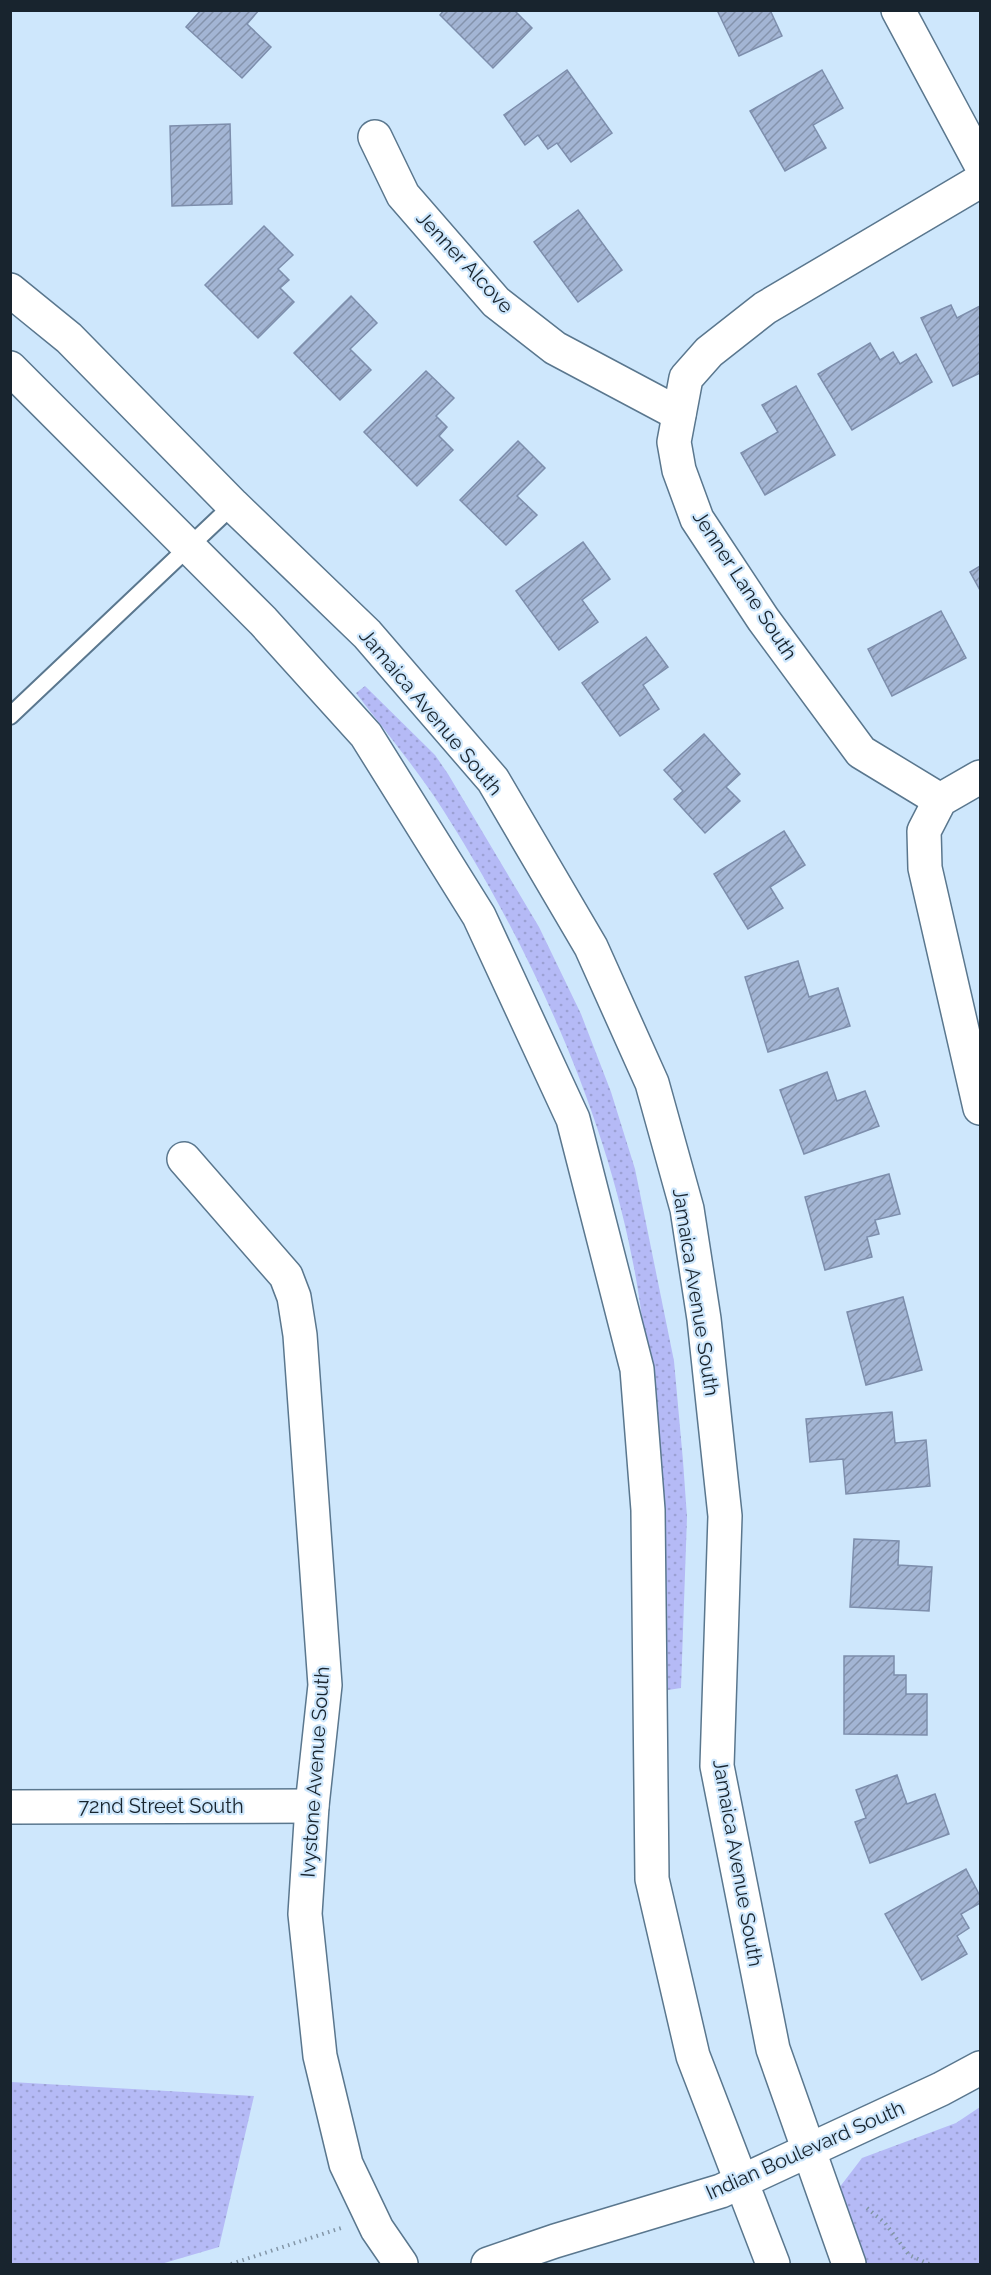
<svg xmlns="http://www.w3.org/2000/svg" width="991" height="2275" viewBox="0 0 991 2275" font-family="Raleway,sans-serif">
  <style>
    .grass { fill: url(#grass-dots) }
    .building { fill: url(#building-hatch); stroke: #7d8eac; stroke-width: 1.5 }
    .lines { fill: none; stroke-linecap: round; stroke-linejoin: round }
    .lane-casing { stroke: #5a778e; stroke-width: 20 }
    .street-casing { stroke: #5a778e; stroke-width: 36 }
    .secondary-casing { stroke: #5a778e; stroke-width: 36 }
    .path { stroke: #8396a7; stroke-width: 4; stroke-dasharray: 1.5 4.5; stroke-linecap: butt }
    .lane { stroke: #fff; stroke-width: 16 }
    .street { stroke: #fff; stroke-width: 33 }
    .secondary { stroke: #fff; stroke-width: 33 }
    .labels { text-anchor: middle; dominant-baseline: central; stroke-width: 4.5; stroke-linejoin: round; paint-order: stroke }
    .street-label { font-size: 20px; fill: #18242e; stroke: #cee7fc }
  </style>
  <defs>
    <pattern id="grass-dots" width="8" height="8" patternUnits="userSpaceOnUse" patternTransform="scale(1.5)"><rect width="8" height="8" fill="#b5baf6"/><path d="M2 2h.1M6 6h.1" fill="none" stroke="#9ba0d3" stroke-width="1.8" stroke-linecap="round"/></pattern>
    <pattern id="building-hatch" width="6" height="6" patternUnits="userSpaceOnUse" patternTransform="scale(1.5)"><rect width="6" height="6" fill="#a3b5d4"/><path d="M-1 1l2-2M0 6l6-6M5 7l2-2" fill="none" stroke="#8493ac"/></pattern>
  </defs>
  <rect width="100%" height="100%" fill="#cee7fc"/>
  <g class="grass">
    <path d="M365,686L435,755L448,774L539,927L581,1014L611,1092L635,1169L674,1361L683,1461L687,1517L681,1688L668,1690C660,1613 655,1537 651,1460C648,1419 648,1377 644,1336C625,1150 536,952 434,796C410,761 382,727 356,693Z"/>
    <path d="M11,2082L254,2096L219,2247L161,2264H11Z"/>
    <path d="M980,2107V2264H866L839,2188L862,2158L956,2123Z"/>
  </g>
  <g class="building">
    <path d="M201,10H259L247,24L271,47L242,78L186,27Z"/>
    <path d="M444,10H514L532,28L493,68L440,15Z"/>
    <path d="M717,10H770L782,36L739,56Z"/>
    <path d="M567,70L612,133L571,162L557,143L548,149L538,135L525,145L504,115Z"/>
    <path d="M822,70L843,108L813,125L826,148L785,171L750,111Z"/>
    <path d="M230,124L232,204L172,206L170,126Z"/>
    <path d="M578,210L622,270L578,302L534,242Z"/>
    <path d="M264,226L293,255L278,269L289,280L280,288L294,302L258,338L205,285Z"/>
    <path d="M351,296L377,323L350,349L371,370L340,400L294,353Z"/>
    <path d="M951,305L957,318L980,306V373L953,386L921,318Z"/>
    <path d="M870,343L880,360L893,352L900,364L916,354L932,382L852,430L818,374Z"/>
    <path d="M426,371L454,398L436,416L447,427L439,436L453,450L417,486L364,432Z"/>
    <path d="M796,386L835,455L765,495L741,453L778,432L762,405Z"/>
    <path d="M518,441L545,468L517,496L537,515L506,545L460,500Z"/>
    <path d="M583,542L610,579L582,600L598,622L559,650L516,591Z"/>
    <path d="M980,566V590L970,572Z"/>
    <path d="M941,611L966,658L892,696L868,649Z"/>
    <path d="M646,637L668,667L643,685L659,709L620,736L582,683Z"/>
    <path d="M704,734L740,774L726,787L740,801L705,833L674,799L683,791L664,770Z"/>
    <path d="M784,831L805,865L770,887L783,908L748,929L714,874Z"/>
    <path d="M798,961L809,997L838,988L850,1026L768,1052L745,977Z"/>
    <path d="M827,1072L837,1101L865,1091L879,1126L804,1154L780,1090Z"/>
    <path d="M889,1174L900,1214L875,1220L879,1234L867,1237L872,1257L825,1270L805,1197Z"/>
    <path d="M903,1297L922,1370L866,1385L847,1312Z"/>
    <path d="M892,1412L895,1443L926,1440L930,1486L846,1494L843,1459L810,1462L806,1419Z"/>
    <path d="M854,1539L899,1541L898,1565L932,1567L929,1611L850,1607Z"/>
    <path d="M844,1656H894V1675H906V1694H927V1735L844,1734Z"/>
    <path d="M897,1775L907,1804L935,1794L949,1834L870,1863L855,1822L866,1818L856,1790Z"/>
    <path d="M966,1869L980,1896V1903L961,1914L969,1928L957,1936L967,1954L922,1980L885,1914Z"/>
  </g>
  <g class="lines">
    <g class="lane-casing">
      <path id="lane" d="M10,716L233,505"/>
    </g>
    <g class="street-casing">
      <g id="street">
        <path d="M898,10L980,163"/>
        <path d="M375,137L403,195L496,302L555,348L679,414"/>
        <path d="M980,777L940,800L924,831L925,868L980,1108"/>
        <path d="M940,800L861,752L763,619L697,519L679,470L674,442L686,378L709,352L765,308L980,181"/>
        <path d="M184,1159L286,1276L294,1297L300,1335L325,1685L312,1806L305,1914L320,2056L346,2164L377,2229L401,2264"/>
        <path d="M10,1807L312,1806"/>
      </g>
    </g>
    <g class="secondary-casing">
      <g id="secondary">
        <path d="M10,290L69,338L233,505L367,634L493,780L591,947L652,1083L687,1209L704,1319L725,1516L717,1766L773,2049L849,2264"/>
        <path d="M10,368L263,621L366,735L479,916L573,1119L637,1369L648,1510L652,1879L693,2056L773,2264"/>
        <path d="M488,2264L555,2241L721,2191L941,2089L980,2068"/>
      </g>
    </g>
    <g class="path">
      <path d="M867,2208L885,2223L909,2255L929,2264"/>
      <path d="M231,2264L341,2228"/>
    </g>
    <use href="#lane" class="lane"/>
    <use href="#street" class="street"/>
    <use href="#secondary" class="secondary"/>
  </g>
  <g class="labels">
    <g class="street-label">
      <text transform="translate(465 262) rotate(47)">Jenner Alcove</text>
      <text transform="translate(745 585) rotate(57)">Jenner Lane South</text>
      <text transform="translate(431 712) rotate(50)">Jamaica Avenue South</text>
      <text transform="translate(696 1292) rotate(81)">Jamaica Avenue South</text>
      <text transform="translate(315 1772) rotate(-86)">Ivystone Avenue South</text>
      <text x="161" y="1806">72nd Street South</text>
      <text transform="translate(738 1863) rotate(80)">Jamaica Avenue South</text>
      <text transform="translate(805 2150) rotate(-24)">Indian Boulevard South</text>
    </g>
  </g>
  <rect width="991" height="2275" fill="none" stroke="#18242e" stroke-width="24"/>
</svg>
